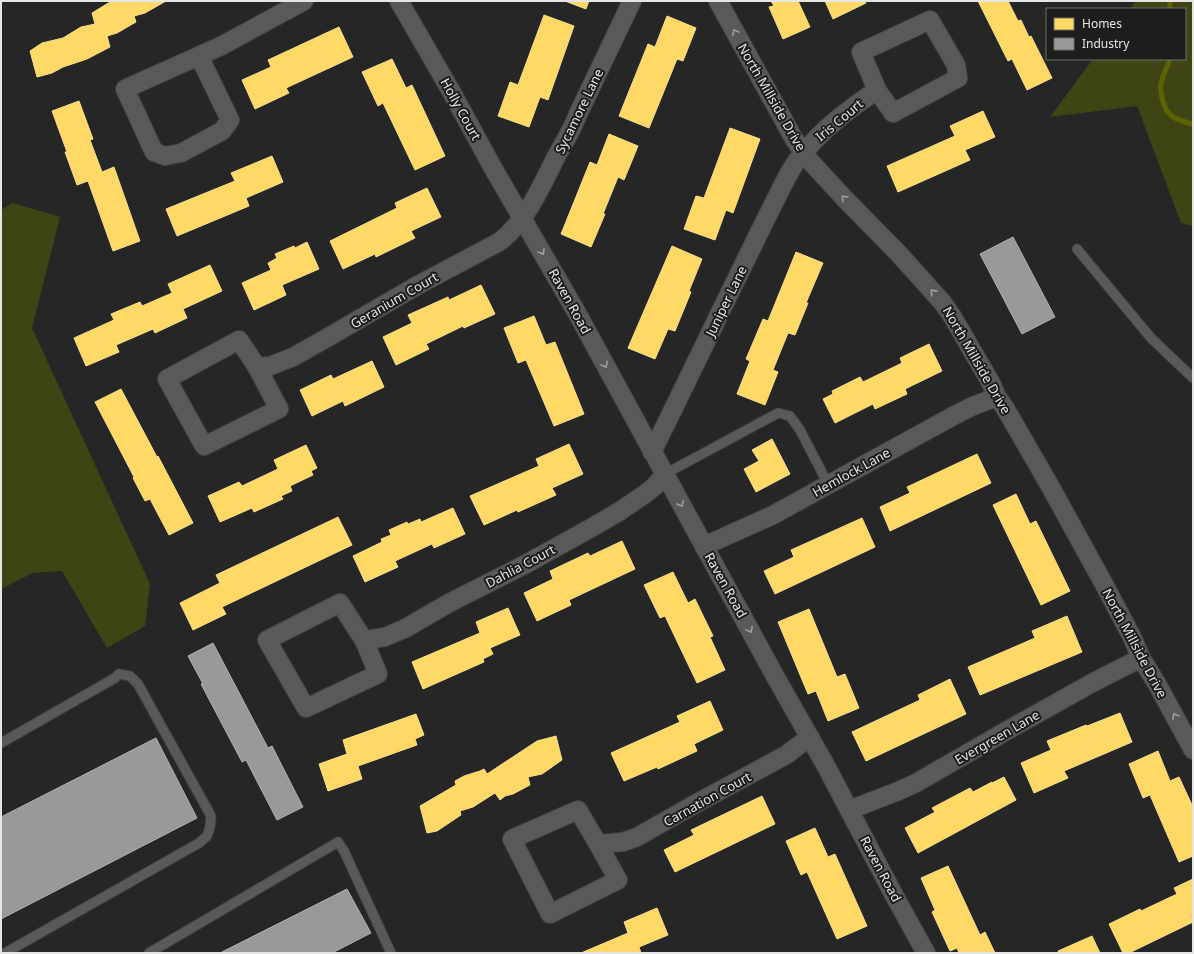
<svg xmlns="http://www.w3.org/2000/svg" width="1194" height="954" viewBox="0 0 1194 954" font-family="'Noto Sans',sans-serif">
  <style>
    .green { fill: #3f4414 }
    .homes { fill: #ffd966; stroke: #f7dd8c }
    .industry { fill: #999; stroke: #b0b0b0 }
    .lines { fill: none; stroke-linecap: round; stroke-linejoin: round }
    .stream { stroke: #5c6303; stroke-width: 5 }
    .service-casing { stroke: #424242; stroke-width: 11 }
    .minor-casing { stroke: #424242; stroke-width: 20 }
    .service { stroke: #595958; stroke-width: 9 }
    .minor { stroke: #595958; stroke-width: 18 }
    .oneway { stroke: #9fa09e }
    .labels { text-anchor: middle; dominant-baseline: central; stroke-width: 4; stroke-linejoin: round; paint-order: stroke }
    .street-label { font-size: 13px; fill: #e5e6e4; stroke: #1d1e1b }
  </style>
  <rect width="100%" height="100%" fill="#262626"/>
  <g class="green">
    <path d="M1136,1H1193V226L1181,223L1137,106L1050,117L1093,59H1185V9H1130Z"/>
    <path d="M13,203L60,217L32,328L150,584L145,626L107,648L62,571L33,573L1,589V210Z"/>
  </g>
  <g class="homes">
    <path d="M115,1H166L145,13L134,16L136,22L117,33L107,36L110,47L87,59L63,67L52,73L37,77L30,51L42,43L63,38L81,27L95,24L92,13L110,2Z"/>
    <path d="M565,1H589L586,9Z"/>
    <path d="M771,1H798L810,27L783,39L769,7L774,6Z"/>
    <path d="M825,1H865L866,3L833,19Z"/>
    <path d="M978,1H1008L1018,21L1021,20L1029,37L1031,36L1052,78L1027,90L1012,59L1008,61Z"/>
    <path d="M544,15L574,26L548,100L540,97L529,127L498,116L510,82L518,85Z"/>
    <path d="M667,16L696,28L683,61L677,59L649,128L619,116L648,44L655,47Z"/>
    <path d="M339,27L353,57L286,88L289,93L255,109L242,80L271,67L268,60Z"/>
    <path d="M392,59L406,88L412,85L445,156L415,170L383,103L378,106L362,72Z"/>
    <path d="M79,101L93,139L90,140L102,172L114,167L140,241L113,251L88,181L77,185L65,152H67L52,111Z"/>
    <path d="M983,111L995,137L965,150L970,160L898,192L887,166L955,136L950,126Z"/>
    <path d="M730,128L760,139L733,213L726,210L715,240L684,229L696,196L704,198Z"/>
    <path d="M609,134L638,146L624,180L618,177L603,214H605L591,247L561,234L590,162L597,165Z"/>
    <path d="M272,156L283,182L246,198L249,206L177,236L166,209L235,181L231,173Z"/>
    <path d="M427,188L441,217L411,231L415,238L376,257L375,254L343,269L330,241L397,208L395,203Z"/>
    <path d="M307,242L319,269L282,285L286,295L254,310L242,283L271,270L268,263L277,258L275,254L294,246L295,248Z"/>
    <path d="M672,246L702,259L689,291L691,292L675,331L668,329L655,359L628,348Z"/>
    <path d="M796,252L823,263L806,303H808L795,335L788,333L773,370L778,372L765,405L737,394L750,361L746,359L763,319L768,321Z"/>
    <path d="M210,265L222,291L183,309L187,318L155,333L153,329L116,345L119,352L86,366L74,338L114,320L111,314L140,302L142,306L172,293L168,284Z"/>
    <path d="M481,285L495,314L464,328L463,326L426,344L429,349L396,365L383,337L412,323L408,315L448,297L449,300Z"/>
    <path d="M534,316L546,345L555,342L584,414L554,426L526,360L518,363L504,328Z"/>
    <path d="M929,344L942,371L905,389L907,394L875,409L873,404L835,423L823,399L833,394L832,391L860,377L863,382L902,363L900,358Z"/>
    <path d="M372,361L384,387L345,406L343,401L312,416L300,390L331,375L333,379Z"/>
    <path d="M121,389L157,457L158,456L193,523L169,535L150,499L145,501L133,478L134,477L95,402Z"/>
    <path d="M772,439L790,474L756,492L744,469L759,461L752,450Z"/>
    <path d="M569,444L583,474L552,488L556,495L518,512L517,510L484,525L470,496L539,466L536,459Z"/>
    <path d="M306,445L317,468L311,471L313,475L290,486L292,491L281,496L283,499L254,512L252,508L220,522L208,496L239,482L242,486L278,469L274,460Z"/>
    <path d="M977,454L991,483L890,531L880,507L910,493L907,487Z"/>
    <path d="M1016,494L1030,524L1036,521L1070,591L1041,605L993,505Z"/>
    <path d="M453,508L465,534L434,548L432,544L395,561L398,567L365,582L353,556L382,542L381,539L391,535L389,530L407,522L408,524L420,519L421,522Z"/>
    <path d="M338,517L352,545L222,607L226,614L193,630L180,603L220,583L216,575Z"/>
    <path d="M862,518L875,547L775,594L764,571L794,557L791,550Z"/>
    <path d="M622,541L635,569L569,600L571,605L537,621L524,593L553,579L550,571L588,553L590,556Z"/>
    <path d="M673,572L688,603L695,599L713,636L710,637L725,670L697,683L665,616L660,618L644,585Z"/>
    <path d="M508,608L520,635L490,648L493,654L483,659L484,662L423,689L412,662L480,633L476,622Z"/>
    <path d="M809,609L837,677L845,674L859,708L828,721L816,691L808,694L778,622Z"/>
    <path d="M1067,616L1082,652L980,695L968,667L1035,638L1032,631Z"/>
    <path d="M950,679L966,714L866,761L852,732L920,700L918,695Z"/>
    <path d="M710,701L723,730L694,744L697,751L658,769L657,767L624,781L611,753L680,722L677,716Z"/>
    <path d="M1120,713L1132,742L1064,771L1068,778L1034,793L1021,763L1051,750L1047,741L1086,725L1087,726Z"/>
    <path d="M416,714L424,735L415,739L417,745L358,766L362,779L328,791L319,764L347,754L343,740Z"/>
    <path d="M556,736L562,760L542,774L528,777L530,785L513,794L505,796L500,800L495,793L473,807L460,811L461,815L437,831L427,833L420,806L456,785L455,781L464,776L480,771L484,769L487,774L537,741Z"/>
    <path d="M1158,751L1170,781L1179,777L1193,807V856L1179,862L1150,795L1143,798L1129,764Z"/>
    <path d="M1004,777L1016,800L918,853L905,828L935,812L932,808L970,788L973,792L992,782V783Z"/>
    <path d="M762,796L775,824L675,872L664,850L694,835L691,830Z"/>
    <path d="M815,828L828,857L835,854L867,926L837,939L807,872L801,875L786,841Z"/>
    <path d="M948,866L980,935L985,932L995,953H959L957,948L950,951L932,912L935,910L921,878Z"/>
    <path d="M1193,879V915L1191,916L1193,922L1129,953H1123L1109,924L1140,909L1141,911L1177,894L1174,888Z"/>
    <path d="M657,908L668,935L639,947L641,953H581L628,933L624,922Z"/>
    <path d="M1092,936L1100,953H1059L1058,951Z"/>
  </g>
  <g class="industry">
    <path d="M1013,237L1055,317L1022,334L980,254Z"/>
    <path d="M213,643L268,748L272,746L303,807L277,820L246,760L242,762L201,684H203L188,656Z"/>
    <path d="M156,738L197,818L1,919V817Z"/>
    <path d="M347,889L371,933L332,953H220Z"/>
  </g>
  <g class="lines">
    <g class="stream">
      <path d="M1170,1V9"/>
      <path d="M1170,59C1167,67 1163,75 1161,83C1160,88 1161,93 1162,98C1166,117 1176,120 1193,124"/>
    </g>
    <g class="service-casing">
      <g id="service">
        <path d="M1077,249L1151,338L1193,378"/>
        <path d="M665,474L778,413L790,416L800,430L828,484"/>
        <path d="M1,743L115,678L119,674L130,676L138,684L211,816L210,827L207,836L199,843L5,953"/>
        <path d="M149,953L338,842L344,851L391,953"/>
      </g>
    </g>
    <g class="minor-casing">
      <g id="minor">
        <path d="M399,1L451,91L493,168L577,313L775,676L826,766L895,897L926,953"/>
        <path d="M718,1L794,139L809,160L845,199L899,254L943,303L952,316L991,383L997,397L1005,408L1050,486L1105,586L1132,637L1141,658L1157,684L1193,750"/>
        <path d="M930,20L956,65L958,78L893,113L877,90L861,52Z"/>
        <path d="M199,56L230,120L222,131L181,153L165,156L154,152L125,89L221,46L304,1"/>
        <path d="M257,367L279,409L204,446L167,379L239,340L257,367L270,366L293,357L325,339L418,285L499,242C525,223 540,189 554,161C562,145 572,131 578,114L632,1"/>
        <path d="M652,452C698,360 741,267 788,175C792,169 795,162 800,157C821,130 849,109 877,90"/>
        <path d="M704,546L773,515L955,415L973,406L997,397"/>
        <path d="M340,603L365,642L378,674L306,708L267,640Z"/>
        <path d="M365,642L372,639L385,637L406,628L449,603L524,565L591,528L620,511L645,494L655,486L665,474"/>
        <path d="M849,810L896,792L916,783L1015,726L1092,683L1141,658"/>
        <path d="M598,844L618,880L550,914L512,839L578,810L598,844L623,842L637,837L697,803L786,755L810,737"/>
      </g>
    </g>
    <use href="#service" class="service"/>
    <use href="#minor" class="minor"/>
  </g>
  <defs><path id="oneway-chevron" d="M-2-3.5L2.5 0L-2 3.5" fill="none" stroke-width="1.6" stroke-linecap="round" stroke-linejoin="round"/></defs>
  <g class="oneway">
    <use href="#oneway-chevron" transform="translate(735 32) rotate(-118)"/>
    <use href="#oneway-chevron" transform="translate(844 198) rotate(-134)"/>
    <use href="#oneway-chevron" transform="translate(542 252) rotate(60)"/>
    <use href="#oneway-chevron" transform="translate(933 292) rotate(-132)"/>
    <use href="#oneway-chevron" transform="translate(605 365) rotate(62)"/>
    <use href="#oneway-chevron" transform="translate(681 504) rotate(61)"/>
    <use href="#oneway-chevron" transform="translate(750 630) rotate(62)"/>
    <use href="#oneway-chevron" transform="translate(1175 716) rotate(-119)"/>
  </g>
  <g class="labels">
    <g class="street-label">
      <text transform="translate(772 97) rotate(60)">North Millside Drive</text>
      <text transform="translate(461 109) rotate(61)">Holly Court</text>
      <text transform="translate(579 111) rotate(-64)">Sycamore Lane</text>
      <text transform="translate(839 120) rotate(-40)">Iris Court</text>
      <text transform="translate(394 300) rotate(-30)">Geranium Court</text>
      <text transform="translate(570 301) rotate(61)">Raven Road</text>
      <text transform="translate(726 301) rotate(-64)">Juniper Lane</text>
      <text transform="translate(977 360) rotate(60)">North Millside Drive</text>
      <text transform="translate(851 472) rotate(-29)">Hemlock Lane</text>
      <text transform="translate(520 566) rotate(-28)">Dahlia Court</text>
      <text transform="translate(726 585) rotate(61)">Raven Road</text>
      <text transform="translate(1135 643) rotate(62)">North Millside Drive</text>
      <text transform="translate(997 737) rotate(-30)">Evergreen Lane</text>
      <text transform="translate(707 799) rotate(-29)">Carnation Court</text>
      <text transform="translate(881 869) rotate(62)">Raven Road</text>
    </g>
  </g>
  <rect width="1194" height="954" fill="none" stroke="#e5e6e4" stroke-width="4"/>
  <rect x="1046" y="8" width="140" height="52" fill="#1d1e1b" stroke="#6d6e6b"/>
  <rect x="1054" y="18" width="20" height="12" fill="#ffd966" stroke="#6d6e6b"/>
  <text x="1082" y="28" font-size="12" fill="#e5e6e4">Homes</text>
  <rect x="1054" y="38" width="20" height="12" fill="#999999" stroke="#6d6e6b"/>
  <text x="1082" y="48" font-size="12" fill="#e5e6e4">Industry</text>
</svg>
